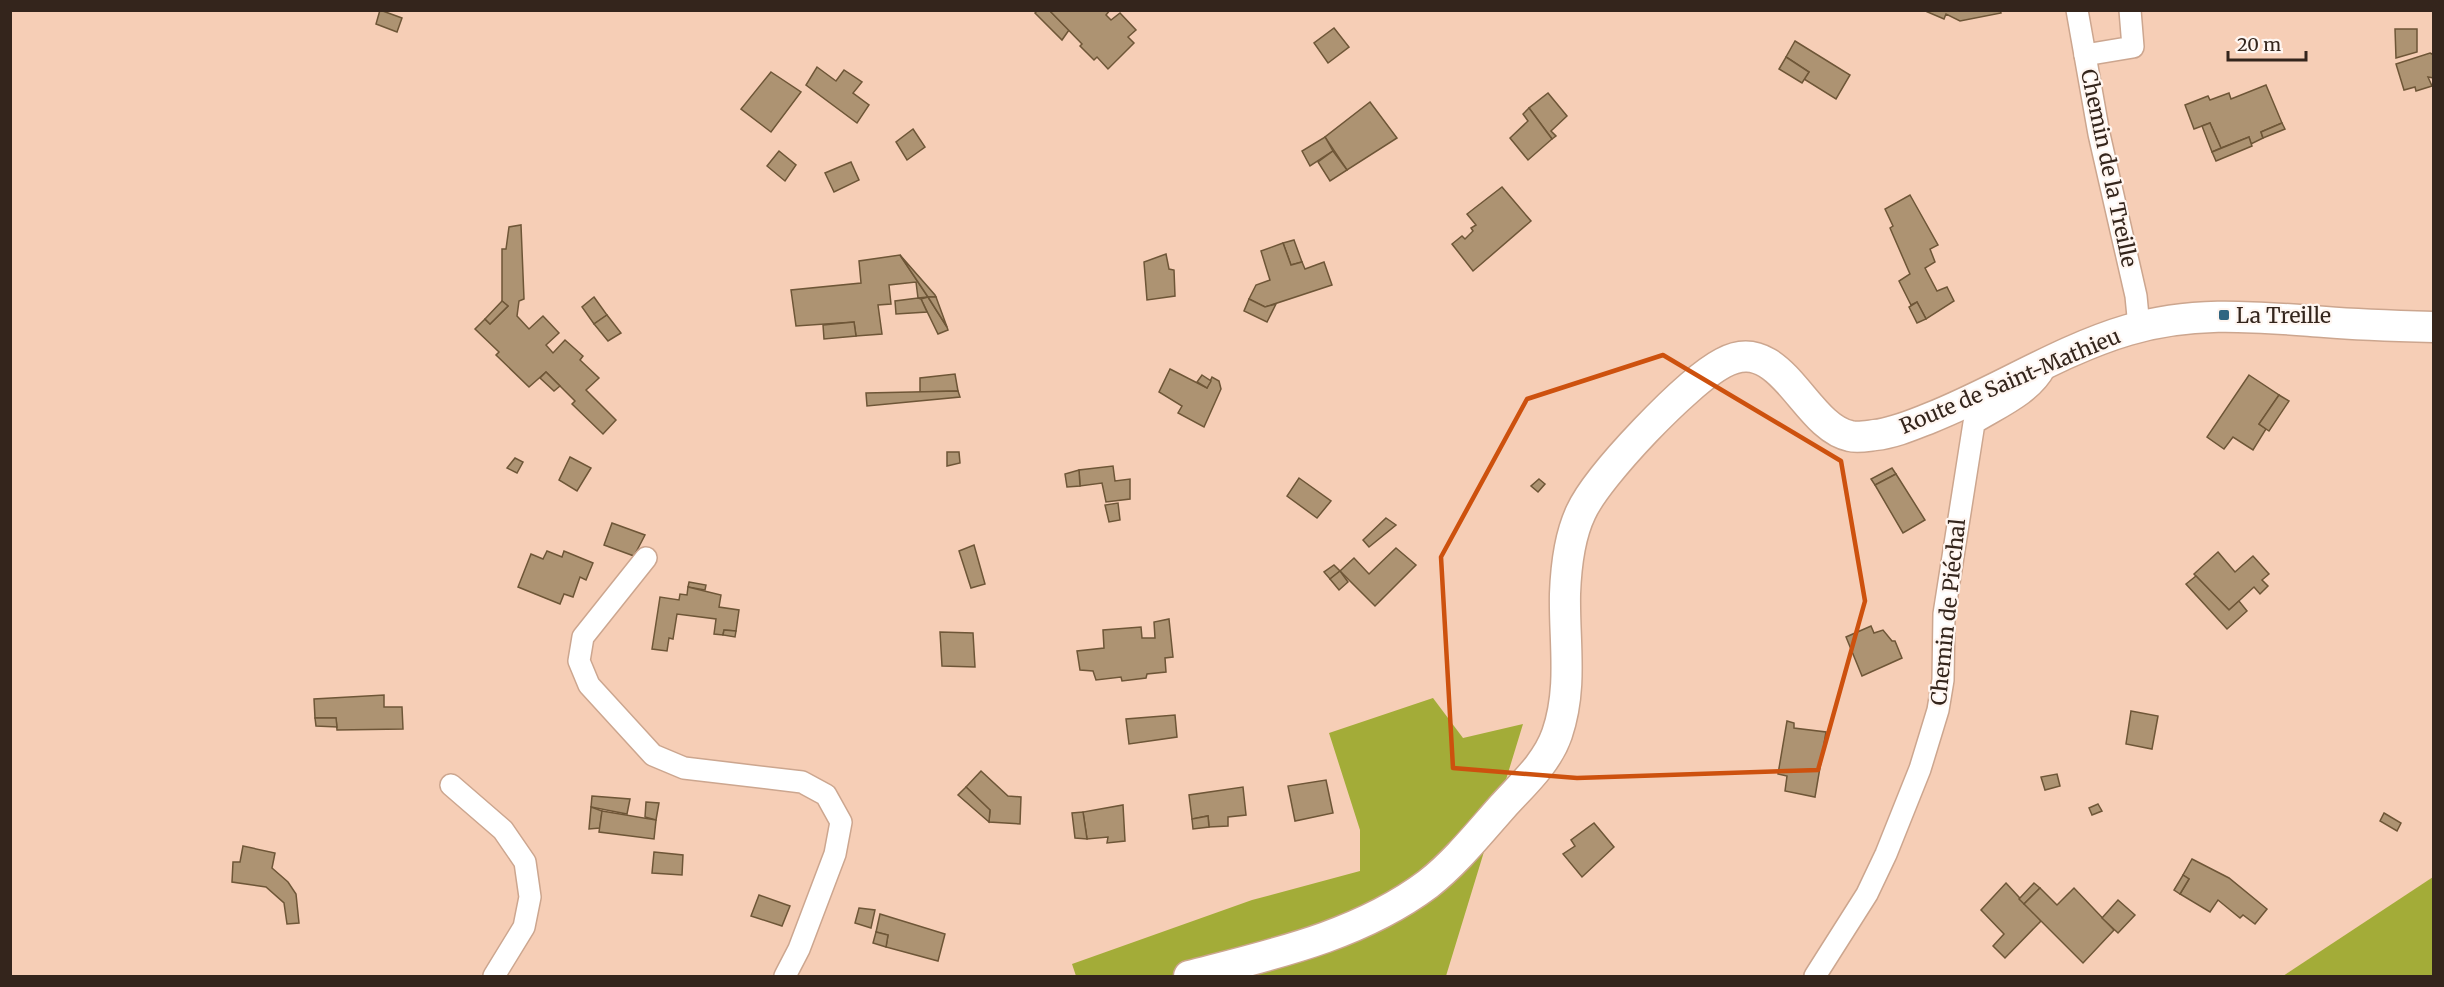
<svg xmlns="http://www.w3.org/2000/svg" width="2444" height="987" viewBox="0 0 2444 987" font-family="Merriweather,serif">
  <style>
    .forest { fill: #a3ac38 }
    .building { fill: #ad9372; stroke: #6e5637; stroke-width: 1.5 }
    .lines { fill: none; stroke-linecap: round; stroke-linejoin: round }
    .street-casing { stroke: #cca68f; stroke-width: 24 }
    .secondary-casing { stroke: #cca68f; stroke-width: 33 }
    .street { stroke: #fff; stroke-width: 21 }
    .secondary { stroke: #fff; stroke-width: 30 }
    .marked { fill: none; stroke: #cd510e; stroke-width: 4.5; stroke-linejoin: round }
    .poi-dot { fill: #306581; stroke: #fff6f1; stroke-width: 2 }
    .labels { text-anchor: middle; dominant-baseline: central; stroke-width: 4.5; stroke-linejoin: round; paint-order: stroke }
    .street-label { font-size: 21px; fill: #34251c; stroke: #fff6f1 }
    .poi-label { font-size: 21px; fill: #34251c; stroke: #fff6f1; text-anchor: start }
  </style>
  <rect width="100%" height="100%" fill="#f6ceb6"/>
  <g class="forest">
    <path d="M1433,698L1463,738L1523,724L1446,976H1076L1072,964L1252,900L1360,871V830L1329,733Z"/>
    <path d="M2433,877V976H2283Z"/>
  </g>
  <g class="building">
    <path d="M380,10L402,18L397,32L376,24Z"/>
    <path d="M1038,10H1049L1069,30L1062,40L1035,13Z"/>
    <path d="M1049,10H1110L1106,15L1111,20L1120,13L1136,30L1128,37L1134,43L1108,69L1097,57L1094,60L1080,46L1082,44Z"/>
    <path d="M1923,10H2000L2001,13L1960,21L1946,14L1944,19Z"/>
    <path d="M1334,28L1349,47L1328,63L1314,43Z"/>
    <path d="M2395,29H2417V52L2396,58Z"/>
    <path d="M1795,41L1850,75L1836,99L1804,79L1809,72L1786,57Z"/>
    <path d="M2430,53L2434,55V78L2428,77L2432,86L2416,91L2415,87L2404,90L2396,64Z"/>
    <path d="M1786,57L1809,72L1802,83L1779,69Z"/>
    <path d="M817,67L836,81L844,70L862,82L853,93L869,105L857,123L806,85Z"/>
    <path d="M771,72L801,92L771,132L741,109Z"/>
    <path d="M2266,85L2282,123L2261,132L2263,138L2251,144L2249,137L2221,148L2210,123L2194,129L2185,105L2208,96L2210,100L2229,93L2231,99Z"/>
    <path d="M1548,93L1567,116L1551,131L1556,136L1552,139L1529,108Z"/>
    <path d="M1370,102L1397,138L1347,170L1325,137Z"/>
    <path d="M1529,108L1552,139L1528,160L1510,138L1528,121L1523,114Z"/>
    <path d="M2210,123L2221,148L2212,152L2202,126Z"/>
    <path d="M2282,123L2285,129L2263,138L2261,132Z"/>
    <path d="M913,129L925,147L907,160L896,142Z"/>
    <path d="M1325,137L1333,151L1310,166L1302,151Z"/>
    <path d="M2249,137L2252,146L2216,161L2212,152Z"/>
    <path d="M779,151L796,165L785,181L767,166Z"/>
    <path d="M1333,151L1347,170L1330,181L1318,162Z"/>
    <path d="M851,162L859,180L834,192L825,173Z"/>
    <path d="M1502,187L1531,221L1473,271L1452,244L1462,236L1465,239L1473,231L1471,228L1476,225L1467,214Z"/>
    <path d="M1910,195L1938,245L1930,249L1935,262L1925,268L1937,291L1947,287L1954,301L1926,319L1917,302L1911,305L1899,281L1910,274L1890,228L1893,226L1885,209Z"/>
    <path d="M521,225L524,299L519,301L517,316L529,329L543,316L559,333L546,345L553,353L565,340L583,356L580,360L599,378L586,390L616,420L603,434L572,404L575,401L546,372L529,387L496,355L499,352L475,329L485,319L490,324L508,306L502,301V249H506L509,227Z"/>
    <path d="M1294,240L1302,262L1291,265L1283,243Z"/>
    <path d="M1283,243L1291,265L1302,262L1305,269L1324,262L1332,285L1265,307L1249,299L1256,285L1270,280L1261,251Z"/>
    <path d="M1166,254L1169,269L1174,270L1175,296L1147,300L1144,262Z"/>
    <path d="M900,255L928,297L918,298L916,282L889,285L891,304L878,305L882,334L856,336L854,322L796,326L791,290L861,283L859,261Z"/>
    <path d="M900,255L935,295L936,297H928Z"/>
    <path d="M594,297L607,315L594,324L582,307Z"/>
    <path d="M928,297L947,327L948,330L938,334L921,299Z"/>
    <path d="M928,297H936L947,327Z"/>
    <path d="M918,298L921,299L927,312L896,314L895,301Z"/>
    <path d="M1249,299L1265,307L1276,304L1267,322L1244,311Z"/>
    <path d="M502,301L508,306L490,324L485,319Z"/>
    <path d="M1917,302L1926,319L1917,323L1909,307Z"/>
    <path d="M607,315L621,333L608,341L594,324Z"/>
    <path d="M854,322L856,336L824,339L823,325Z"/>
    <path d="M1170,369L1207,388L1212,377L1219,381L1221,389L1204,427L1178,413L1182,406L1159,392Z"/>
    <path d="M546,372L560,386L554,391L540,378Z"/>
    <path d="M955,374L958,391L920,392V378Z"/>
    <path d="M1202,375L1211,381L1207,388L1197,382Z"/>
    <path d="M2249,375L2279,395L2259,424L2266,429L2253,450L2233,437L2224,449L2207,437Z"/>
    <path d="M958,391L960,397L867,406L866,393Z"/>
    <path d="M2279,395L2289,401L2269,431L2259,424Z"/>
    <path d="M947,452H959L960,463L947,466Z"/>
    <path d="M570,457L591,468L577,491L559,480Z"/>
    <path d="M515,458L523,462L517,473L507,468Z"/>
    <path d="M1113,466L1115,481L1130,479V499L1106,502L1102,483L1080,486L1079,470Z"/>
    <path d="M1892,468L1896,474L1875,485L1871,479Z"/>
    <path d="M1079,470L1080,486L1067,487L1065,474Z"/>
    <path d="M1896,474L1925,520L1903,533L1875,485Z"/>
    <path d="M1299,478L1331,501L1317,518L1287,496Z"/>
    <path d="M1539,479L1545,484L1538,492L1531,486Z"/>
    <path d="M1118,503L1120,520L1109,522L1105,505Z"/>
    <path d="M1386,518L1396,525L1369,547L1363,540Z"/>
    <path d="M612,523L645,535L634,556L604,545Z"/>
    <path d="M974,545L985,584L971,588L959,551Z"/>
    <path d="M1396,548L1416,565L1375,606L1340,571L1354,558L1369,574Z"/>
    <path d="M547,551L562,557L564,551L593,563L586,580L580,577L573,597L564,594L560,604L518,587L531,554L543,559Z"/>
    <path d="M2218,552L2235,572L2253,556L2269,574L2262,580L2268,586L2260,594L2254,587L2229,610L2194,574Z"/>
    <path d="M1334,565L1340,571L1330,579L1324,572Z"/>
    <path d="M1340,571L1348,582L1339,590L1330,579Z"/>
    <path d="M2196,576L2229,610L2239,601L2247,611L2227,629L2186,584Z"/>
    <path d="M689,582L706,585L705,590L688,587Z"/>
    <path d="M688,587L721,595L719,607L739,610L736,631L724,630L723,635L714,634L716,619L677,614L673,639L669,638L667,651L652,649L660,597L679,600L680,594L687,595Z"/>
    <path d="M1169,619L1173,657L1165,658L1166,672L1147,674L1146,678L1122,681L1121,677L1096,680L1093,671L1080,670L1077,651L1104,648L1103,630L1141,627L1142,638H1155L1154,622Z"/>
    <path d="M1871,626L1874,633L1883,630L1892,641H1895L1902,658L1862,676L1846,637Z"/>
    <path d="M724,630L736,631L735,637L723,635Z"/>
    <path d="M940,632L973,633L975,667L942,666Z"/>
    <path d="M384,695V707H402L403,729L337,730L336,718H315L314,699Z"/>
    <path d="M2131,711L2158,716L2152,749L2126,744Z"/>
    <path d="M1175,715L1177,737L1129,744L1126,719Z"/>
    <path d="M315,718H336L337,727L316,726Z"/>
    <path d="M1787,721L1794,723V728L1826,732L1815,797L1785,791L1787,776L1778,774Z"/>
    <path d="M981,771L1008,796L1021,797L1020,824L989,822L990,810L966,787Z"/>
    <path d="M2057,774L2060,786L2045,790L2041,777Z"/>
    <path d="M1326,780L1333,813L1295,821L1288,786Z"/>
    <path d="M966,787L990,810L989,822L958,795Z"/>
    <path d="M1243,787L1246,815L1228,817V826L1209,827L1208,816L1192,819L1189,795Z"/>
    <path d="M592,796L630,799L627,814L591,807Z"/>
    <path d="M646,802L659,803L656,820L645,817Z"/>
    <path d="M2098,804L2102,811L2092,815L2089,808Z"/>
    <path d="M1123,805L1125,841L1107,843L1108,837L1087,839L1083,812Z"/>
    <path d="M591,807L602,811L600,828L589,829Z"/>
    <path d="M602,811L656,820L654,839L599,832Z"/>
    <path d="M1083,812L1087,839L1075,838L1072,813Z"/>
    <path d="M2384,813L2401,823L2397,831L2380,821Z"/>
    <path d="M1208,816L1209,827L1193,829L1192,819Z"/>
    <path d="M1594,823L1614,847L1582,877L1563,854L1575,846L1571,840Z"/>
    <path d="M243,846L275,853L272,868L288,882L296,894L299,923L287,924L284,903L266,887L232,882L233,862H240Z"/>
    <path d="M654,852L683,855L682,875L652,873Z"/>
    <path d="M2192,859L2229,878L2267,909L2255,924L2243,915L2240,918L2218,900L2210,912L2180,894L2189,879L2183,875Z"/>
    <path d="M2183,875L2189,879L2180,894L2174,890Z"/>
    <path d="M2006,883L2041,921L2005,958L1993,946L2004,934L1981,910Z"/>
    <path d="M2034,883L2040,888L2024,904L2019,899Z"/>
    <path d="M2040,888L2057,905L2074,888L2114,930L2083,963L2024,904Z"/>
    <path d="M759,895L790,906L782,926L751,916Z"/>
    <path d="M2118,900L2135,915L2118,933L2102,918Z"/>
    <path d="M859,908L875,910L871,928L855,923Z"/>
    <path d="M880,914L945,934L938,961L886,947L888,935L876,932Z"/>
    <path d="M876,932L888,935L886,947L873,943Z"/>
  </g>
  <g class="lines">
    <g class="street-casing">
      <g id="street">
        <path d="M2077,10L2099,134L2136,296L2139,327"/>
        <path d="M2085,55L2133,47L2130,10"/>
        <path d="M646,558L583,637L579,661L589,685L653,755L684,768L802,782L826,795L841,822L835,854L799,949L785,976"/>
        <path d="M451,785L503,830L525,862L530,897L524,927L494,976"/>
        <path d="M1815,976L1867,894L1886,854L1920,769L1938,710L1943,680L1944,614L1974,423C1998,408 2032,394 2045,368"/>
      </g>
    </g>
    <g class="secondary-casing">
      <path id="secondary" d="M1189,976C1270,955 1359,936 1428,884C1456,862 1479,833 1503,806C1523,784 1547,763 1557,734C1573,687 1564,642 1565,594C1566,566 1569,537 1581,512C1598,475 1687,382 1723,363C1781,331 1804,427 1850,436C1857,438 1867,436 1875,435C1894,433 1912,425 1930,418C1996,392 2060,350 2128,330C2194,310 2257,317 2325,322C2361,325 2397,326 2434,327"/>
    </g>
    <use href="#street" class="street"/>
    <use href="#secondary" class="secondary"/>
  </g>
  <path class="marked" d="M1663,355L1841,461L1865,601L1818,770L1577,778L1453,768L1441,557L1527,399Z"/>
  <rect class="poi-dot" x="2218" y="309" width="12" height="12" rx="3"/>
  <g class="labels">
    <g class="street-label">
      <text transform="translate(2109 168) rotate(78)">Chemin de la Treille</text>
      <text transform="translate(2010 381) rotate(-23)">Route de Saint-Mathieu</text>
      <text transform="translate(1948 612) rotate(-84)">Chemin de Piéchal</text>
    </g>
    <g class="poi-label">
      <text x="2236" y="315">La Treille</text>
    </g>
  </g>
  <rect width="2444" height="987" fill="none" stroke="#34251c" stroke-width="24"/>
  <path d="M2228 51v9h78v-9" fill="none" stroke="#34251c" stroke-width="3"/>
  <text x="2237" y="51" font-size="18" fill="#34251c" stroke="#fff6f1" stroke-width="4.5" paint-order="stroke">20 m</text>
</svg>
